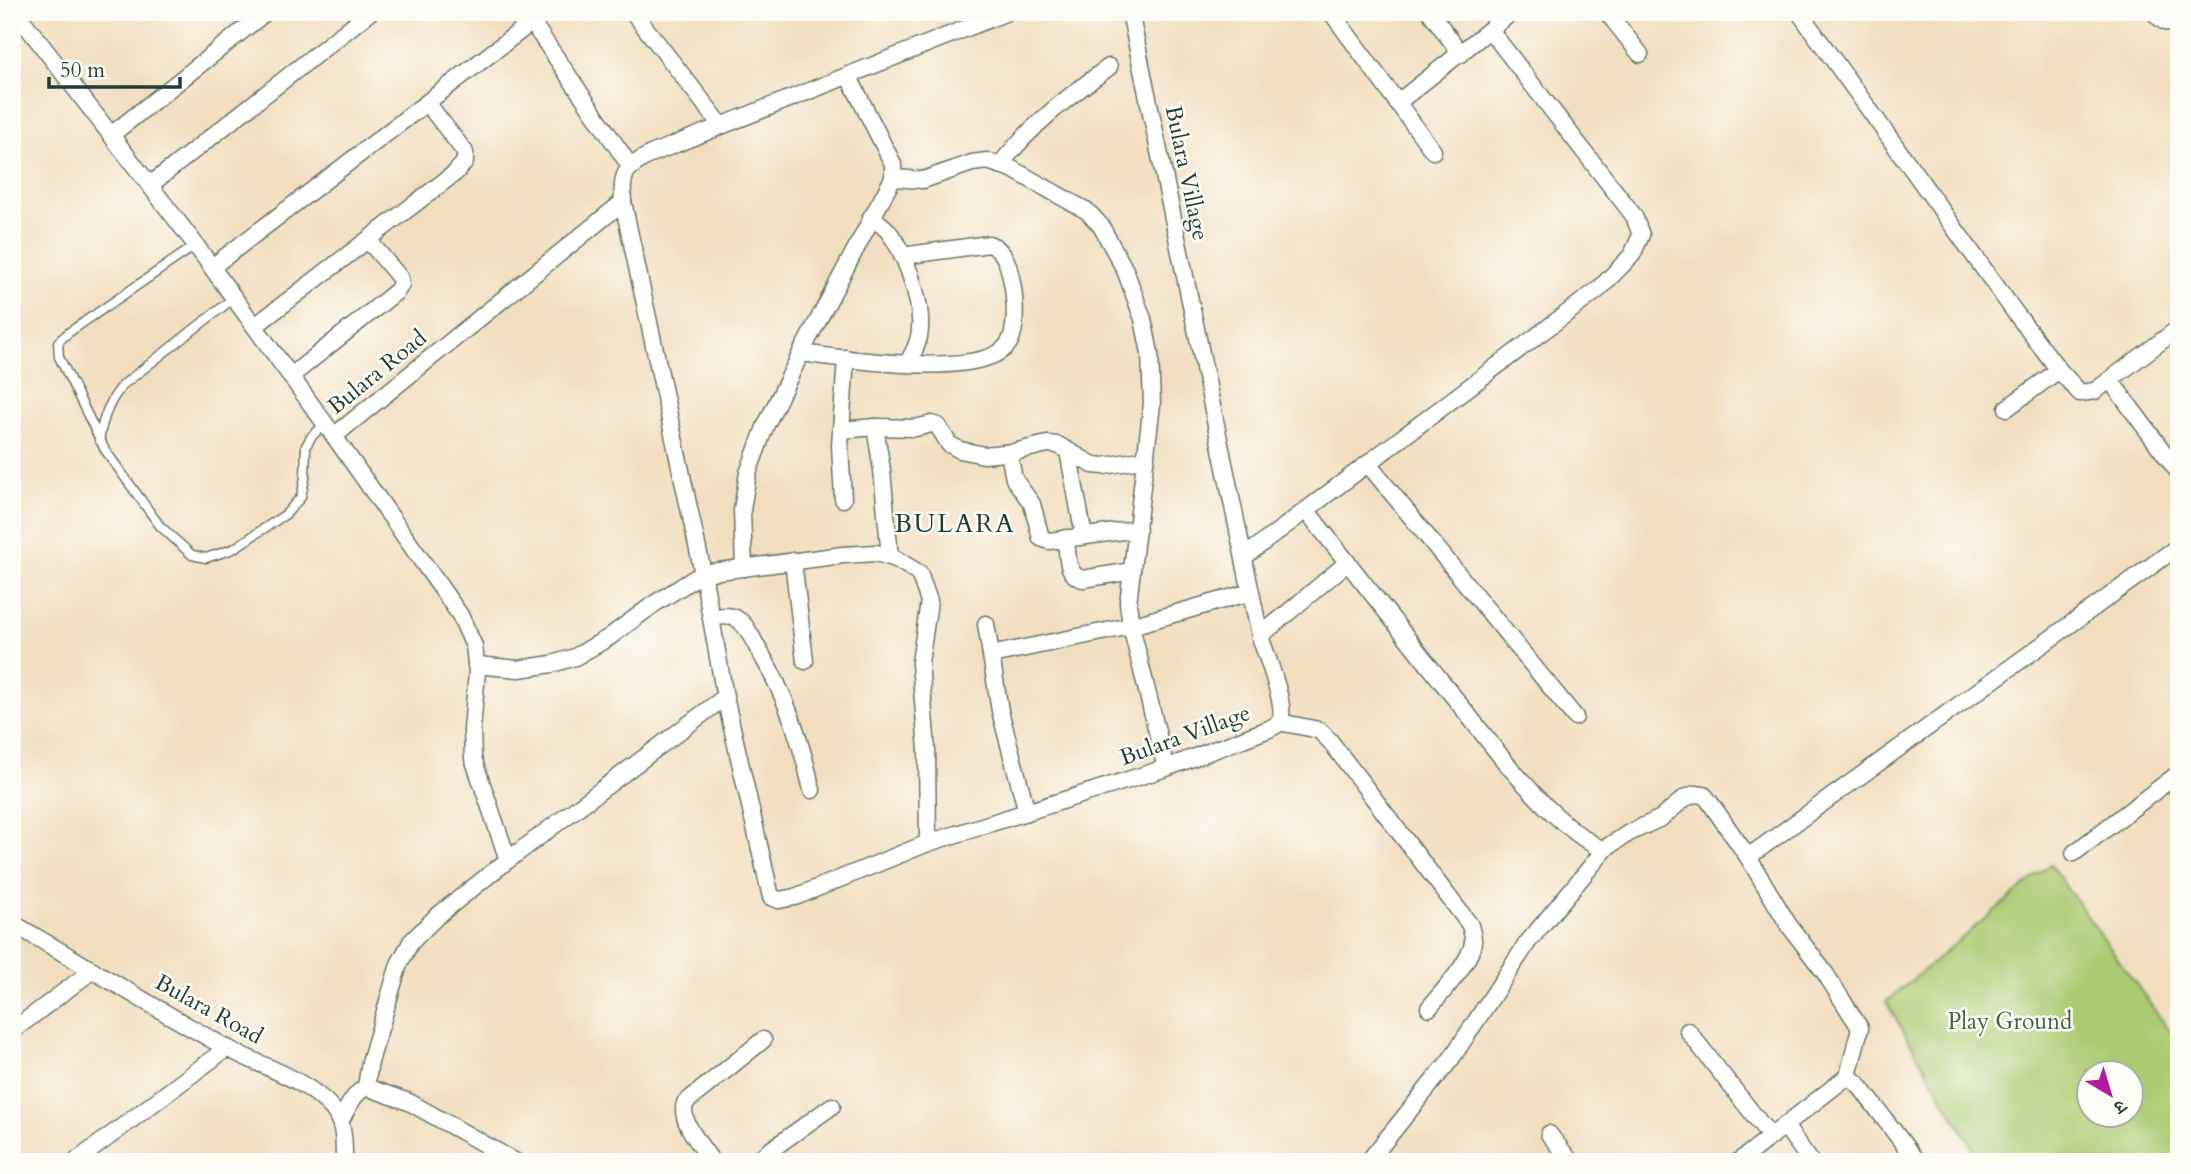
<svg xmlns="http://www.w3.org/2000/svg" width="2191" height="1174" viewBox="0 0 2191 1174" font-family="Cardo,'Noto Serif Devanagari',serif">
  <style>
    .green { fill: #acca71; stroke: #668452; stroke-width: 2; fill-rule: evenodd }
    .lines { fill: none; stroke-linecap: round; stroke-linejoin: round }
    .lane-casing { stroke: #687565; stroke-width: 11 }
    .street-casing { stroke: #687565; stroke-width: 19 }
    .lane { stroke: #fff; stroke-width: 8 }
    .street { stroke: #fff; stroke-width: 16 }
    .labels { text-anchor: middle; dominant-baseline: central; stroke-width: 5; stroke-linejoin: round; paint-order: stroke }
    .street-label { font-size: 23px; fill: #1f3d34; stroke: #fdfcf7 }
    .park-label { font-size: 23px; fill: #426043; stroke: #fdfcf7 }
    .quarter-label { font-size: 26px; letter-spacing: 2px; fill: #1f3d34; stroke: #fdfcf7 }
  </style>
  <rect width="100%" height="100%" fill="#fdfcf7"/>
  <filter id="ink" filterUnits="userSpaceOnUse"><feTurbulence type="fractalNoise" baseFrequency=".0143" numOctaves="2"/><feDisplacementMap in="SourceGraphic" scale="14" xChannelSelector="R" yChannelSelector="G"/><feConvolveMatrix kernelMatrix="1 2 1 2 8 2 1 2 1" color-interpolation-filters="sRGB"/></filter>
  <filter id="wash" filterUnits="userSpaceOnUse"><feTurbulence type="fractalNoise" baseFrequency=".00686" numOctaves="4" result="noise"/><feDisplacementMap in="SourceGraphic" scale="28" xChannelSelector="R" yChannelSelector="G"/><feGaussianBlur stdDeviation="1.57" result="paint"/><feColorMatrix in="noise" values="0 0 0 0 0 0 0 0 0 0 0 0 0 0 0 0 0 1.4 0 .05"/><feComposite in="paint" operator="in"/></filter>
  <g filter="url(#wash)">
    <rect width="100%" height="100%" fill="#f1debf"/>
    <path class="green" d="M2050,864L2179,1044V1162H1981L1886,1002ZM2090,1072H2132V1114H2090Z"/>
  </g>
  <g filter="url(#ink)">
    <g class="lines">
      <g class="lane-casing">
        <g id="lane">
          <path d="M196,245L68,333L58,342L59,357L105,450L160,526L192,555L206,558L233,549L286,514L301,497L305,478L306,446L311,437L325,424"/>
          <path d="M99,440C103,419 109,400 124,384L234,298"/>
        </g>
      </g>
      <g class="street-casing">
        <g id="street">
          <path d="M16,12L192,240L334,436"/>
          <path d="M525,12L630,166"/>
          <path d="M633,12L721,125"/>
          <path d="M1331,12L1433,151"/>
          <path d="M1430,12L1461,54"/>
          <path d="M1607,12L1640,54"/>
          <path d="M1799,12L2014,311L2059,370"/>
          <path d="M2156,12L2157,16L2165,22L2179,26"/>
          <path d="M1397,103L1512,12"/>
          <path d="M111,135L266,12"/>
          <path d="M1000,165C1031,125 1068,97 1109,67"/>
          <path d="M893,178L923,180L972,163L987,161L1012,169L1087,211L1101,226L1125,270L1143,319L1150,353L1152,404L1128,603L1131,626L1166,768"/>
          <path d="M150,185L370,12"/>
          <path d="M623,202L703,573L725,697L771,897L779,900L795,897L928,843L1166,768L1269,729C1272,727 1276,726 1279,723C1289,709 1265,653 1260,636L1130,12"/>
          <path d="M871,217C878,222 886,227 891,235C906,256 922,302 920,328C920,341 913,353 907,364"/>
          <path d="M212,267L532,22"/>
          <path d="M255,326L455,173L465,162V152L427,103"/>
          <path d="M801,353C839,358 990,382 1010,341C1017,327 1015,304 1013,288C1010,271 1007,250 989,244L902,256"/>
          <path d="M291,376L397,291L401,284L400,278L368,240"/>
          <path d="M2110,380L2179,473"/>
          <path d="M2007,408L2059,370L2080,393L2095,391L2179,328"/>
          <path d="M875,427L882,470L890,557"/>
          <path d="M841,430L875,427L915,428L932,424L938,426L949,444L960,450L984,455L1014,452L1047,444L1058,445L1093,465L1104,466L1146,459"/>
          <path d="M1068,451L1084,536"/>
          <path d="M1009,453L1014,479L1032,504L1041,538L1049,541L1138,529"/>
          <path d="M1368,464L1575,717"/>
          <path d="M843,499L840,446L846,358"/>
          <path d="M1306,510L1506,763C1535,796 1564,829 1604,851"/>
          <path d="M1066,538C1068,554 1065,575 1083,579L1132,571"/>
          <path d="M1244,557L1599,289L1632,255L1641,235L1634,216L1490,30"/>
          <path d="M793,561L805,661"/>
          <path d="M744,568L742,510L748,473L765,427L803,349L893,178V164L848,75"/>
          <path d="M711,617C719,617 730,614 737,619C746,624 751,636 756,645C786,695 799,734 812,790"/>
          <path d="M986,624L1000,711L1027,812"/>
          <path d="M1260,636L1347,563"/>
          <path d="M991,655L1131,626L1251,592"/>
          <path d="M476,665L519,669L552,664L575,657L608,638L654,604L703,573L843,555L876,553L896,559L919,573L929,601L920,663L927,750L928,843"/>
          <path d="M1279,722L1319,730L1330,741L1470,925C1471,931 1474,937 1473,942C1471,962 1442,992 1429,1008"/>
          <path d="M2074,853L2179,773"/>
          <path d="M1748,857L2179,546"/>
          <path d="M508,860L725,697"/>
          <path d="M12,923C83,964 153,1007 225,1047C258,1065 299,1076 327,1103C345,1119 344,1139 344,1162"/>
          <path d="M12,1031L93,970"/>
          <path d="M1688,1031L1771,1137"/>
          <path d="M1848,1076L1859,1085L1917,1162"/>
          <path d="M366,1087L370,1062L399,964L411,942L436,917L508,860L473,758L472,730L477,671L474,646L460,615L334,436L623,202C621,171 626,168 651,154L1007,12"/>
          <path d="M340,1122C347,1109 353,1094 366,1087L409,1102L516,1162"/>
          <path d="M1785,1126L1811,1162"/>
          <path d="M1549,1134L1571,1162"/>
          <path d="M75,1162L227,1048"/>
          <path d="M712,1162C702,1146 679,1122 685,1103L763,1040"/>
          <path d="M754,1162L832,1106"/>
          <path d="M1368,1162L1451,1059L1528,942L1607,847L1629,833L1661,818L1685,798L1695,794L1704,795L1709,801L1748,857L1788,924L1825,973L1860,1028L1848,1076L1738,1162"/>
        </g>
      </g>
      <use href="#lane" class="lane"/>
      <use href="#street" class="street"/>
    </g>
  </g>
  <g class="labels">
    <g class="street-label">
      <text transform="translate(1187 173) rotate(78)">Bulara Village</text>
      <text transform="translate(377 372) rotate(-39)">Bulara Road</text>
      <text transform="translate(1185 735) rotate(-20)">Bulara Village</text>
      <text transform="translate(209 1009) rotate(29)">Bulara Road</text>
    </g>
    <g class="park-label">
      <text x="2010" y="1021">Play Ground</text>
    </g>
    <g class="quarter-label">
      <text x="955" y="523">BULARA</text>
    </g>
  </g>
  <rect width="2191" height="1174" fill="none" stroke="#fdfcf7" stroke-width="42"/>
  <g transform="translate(2110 1094) rotate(142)"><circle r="33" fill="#fdfcf7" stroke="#a4b0a9" stroke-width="2"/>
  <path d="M0-5L12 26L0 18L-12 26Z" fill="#b5179e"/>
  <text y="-10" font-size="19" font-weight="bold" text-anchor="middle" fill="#1f3d34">उ</text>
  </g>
  <path d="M49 77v10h131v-10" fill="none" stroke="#1f3d34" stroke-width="3.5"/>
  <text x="60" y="77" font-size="21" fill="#1f3d34" stroke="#fdfcf7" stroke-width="5" paint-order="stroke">50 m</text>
</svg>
